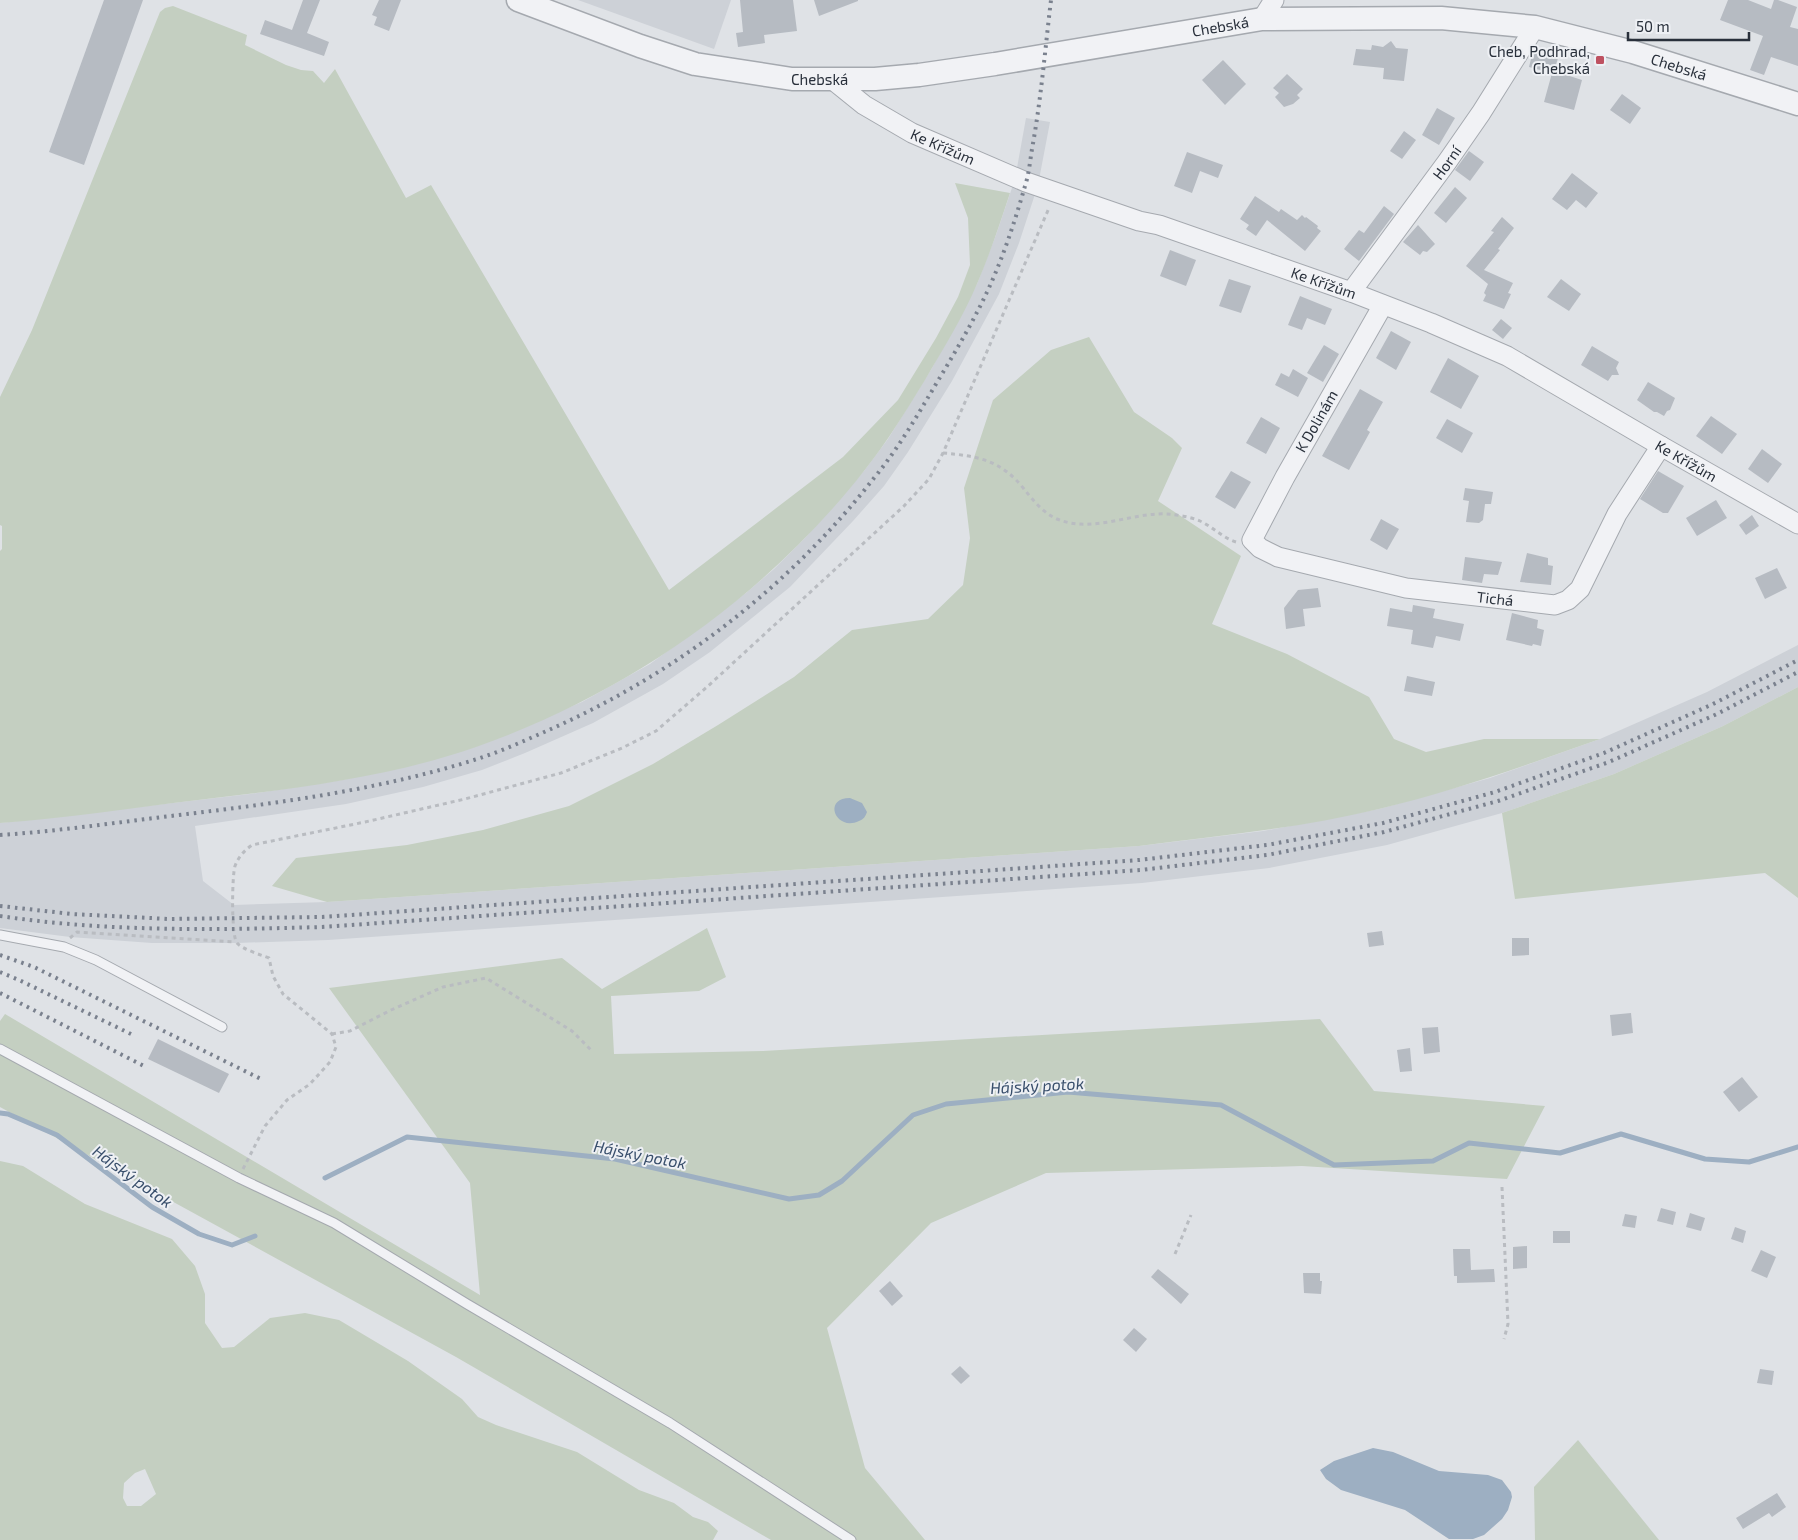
<svg xmlns="http://www.w3.org/2000/svg" width="1798" height="1540" viewBox="0 0 1798 1540" font-family="'Exo 2',sans-serif">
  <style>
    .built { fill: #cdd1d7 }
    .green { fill: #c4cfc1; fill-rule: evenodd }
    .water { fill: #9dafc2 }
    .lines { fill: none; stroke-linecap: round; stroke-linejoin: round }
    .stream { stroke: #9dafc2; stroke-width: 5 }
    .building { fill: #b6bbc2 }
    .service-casing { stroke: #a5a9af; stroke-width: 11 }
    .minor-casing { stroke: #a5a9af; stroke-width: 21 }
    .tertiary-casing { stroke: #a5a9af; stroke-width: 25 }
    .path { stroke: #b9bcc1; stroke-width: 3; stroke-dasharray: 4 4; stroke-linecap: butt }
    .service { stroke: #f1f2f5; stroke-width: 9 }
    .minor { stroke: #f1f2f5; stroke-width: 19 }
    .tertiary { stroke: #f1f2f5; stroke-width: 22 }
    .rail { stroke: #7a818e; stroke-width: 4; stroke-dasharray: 2.5 5; stroke-linecap: butt }
    .poi-dot { fill: #be5160; stroke: #eef0f4; stroke-width: 2 }
    .labels { text-anchor: middle; dominant-baseline: central; stroke-width: 4; stroke-linejoin: round; paint-order: stroke }
    .street-label { font-size: 15px; fill: #29303b; stroke: #eef0f4 }
    .poi-label { font-size: 15px; fill: #29303b; stroke: #eef0f4; text-anchor: end }
    .water-label { font-size: 16px; font-style: italic; fill: #384e6b; stroke: #eef0f4 }
  </style>
  <rect width="100%" height="100%" fill="#dfe2e6"/>
  <g class="built">
    <path d="M578,0H731L714,49Z"/>
    <path d="M1026,118L1050,122L1038,185L1019,243L999,294L952,381L908,452L884,486L853,521L790,587L710,652L663,684L593,723L525,753L482,770L423,787L346,804L195,826L203,881L234,905L327,902L1139,846L1263,831L1379,809L1490,778L1600,739L1707,692L1798,645V687L1723,726L1614,774L1502,813L1387,845L1269,868L1142,883L328,940L237,943H152L70,937L0,928V823L250,794L342,780L417,764L474,747L582,702L650,664L746,593L774,569L805,538L864,471L888,439L932,368L977,284L996,235L1015,179Z"/>
  </g>
  <g class="green">
    <path d="M173,6L247,35L245,45L286,65L301,70L313,71L324,83L335,69L406,198L431,185L669,590L843,457L898,400L936,338L958,297L970,265L968,218L955,183L1010,193C1000,223 990,254 977,284C963,317 943,349 925,380C906,411 887,442 864,471C764,598 628,693 476,747C387,778 291,789 198,800C132,808 66,818 0,823V551L2,549V526L0,525V397L32,330L160,12L165,8Z"/>
    <path d="M1089,337L1134,412L1172,438L1182,448L1158,501L1241,556L1212,624L1287,654L1369,697L1394,739L1426,752L1484,739H1600C1527,765 1454,791 1379,809C1300,828 1219,836 1139,846L327,902L272,886L296,858L407,845L483,830L569,806L653,764L718,725L794,677L852,630L928,619L963,585L970,538L964,488L993,400L1051,350Z"/>
    <path d="M1798,687V898L1765,873L1515,899L1502,813L1614,774L1723,726Z"/>
    <path d="M707,928L726,977L699,991L611,996L614,1054L763,1051L1320,1019L1374,1091L1545,1106L1507,1179L1302,1166L1046,1173L931,1223L827,1328L865,1468L925,1540H771L456,1357L0,1107V1021L5,1014L480,1295L470,1183L329,988L562,958L602,989Z"/>
    <path d="M0,1161L23,1166L85,1204L172,1239L195,1266L205,1294V1323L222,1348L234,1347L270,1318L305,1313L339,1320L408,1361L462,1399L478,1417L496,1425L577,1452L639,1490L674,1503L693,1517L708,1522L718,1531L713,1540H0ZM145,1469L156,1494L141,1506H127L123,1498L124,1483L135,1473Z"/>
    <path d="M1578,1440L1659,1540H1535L1534,1487Z"/>
  </g>
  <g class="water">
    <path d="M850,798L862,803L867,812C865,817 864,819 859,821C836,832 822,798 850,798Z"/>
    <path d="M1373,1448L1393,1452L1439,1471L1488,1475L1502,1480L1511,1492L1512,1497L1508,1510L1502,1519L1484,1535L1473,1539H1449L1405,1510L1341,1490L1326,1479L1320,1470L1334,1461Z"/>
  </g>
  <g class="lines">
    <g class="stream">
      <path d="M0,1113L8,1114L57,1135L152,1207L199,1234L232,1245L255,1236"/>
      <path d="M325,1178L407,1137L615,1159L789,1199L819,1195L842,1181L913,1115L946,1104L1068,1092L1221,1105L1334,1165L1433,1161L1469,1143L1560,1153L1621,1134L1705,1159L1749,1162L1798,1147"/>
    </g>
  </g>
  <g class="building">
    <path d="M104,0H143L84,165L49,152Z"/>
    <path d="M303,0H320L307,33L329,42L324,56L260,34L265,20L292,30Z"/>
    <path d="M379,0H401L389,31L374,25L377,17L372,15Z"/>
    <path d="M740,0H793L797,31L764,35L765,43L738,47L736,33L743,32Z"/>
    <path d="M814,0H858V1L819,16Z"/>
    <path d="M1728,0H1748L1771,9L1774,0H1778L1797,7L1790,27L1798,29V66L1771,57L1764,75L1750,70L1763,36L1720,20Z"/>
    <path d="M1391,41L1396,48L1408,49L1404,81L1383,79L1384,68L1353,65L1356,49L1371,50L1372,45L1383,47Z"/>
    <path d="M1533,51L1558,58L1554,71L1582,80L1574,110L1544,102L1552,73L1529,67Z"/>
    <path d="M1223,60L1246,84L1225,105L1202,80Z"/>
    <path d="M1287,74L1303,89L1297,95L1300,98L1293,104L1284,107L1275,97L1279,93L1273,88Z"/>
    <path d="M1622,94L1641,108L1630,124L1610,110Z"/>
    <path d="M1437,108L1455,118L1439,145L1422,135Z"/>
    <path d="M1404,131L1416,140L1402,159L1390,151Z"/>
    <path d="M1469,151L1484,162L1470,181L1455,170Z"/>
    <path d="M1187,152L1223,165L1218,178L1200,171L1192,193L1174,186Z"/>
    <path d="M1572,173L1598,193L1586,208L1576,200L1567,210L1552,199Z"/>
    <path d="M1455,187L1467,198L1446,223L1434,213Z"/>
    <path d="M1255,196L1279,212L1281,209L1297,220L1302,215L1305,218L1306,217L1318,226L1317,228L1321,231L1305,251L1267,220L1256,236L1246,229L1249,225L1240,219Z"/>
    <path d="M1384,206L1394,214L1359,261L1344,249L1359,230L1364,233Z"/>
    <path d="M1502,217L1514,228L1498,249L1500,250L1484,270L1513,283L1508,293L1511,294L1504,309L1483,301L1486,295L1484,293L1488,284L1466,266L1494,232L1491,231Z"/>
    <path d="M1418,225L1435,244L1427,252L1423,251L1420,255L1403,242Z"/>
    <path d="M1170,250L1196,260L1186,286L1160,276Z"/>
    <path d="M1229,279L1251,286L1241,313L1219,306Z"/>
    <path d="M1561,279L1581,294L1569,311L1547,297Z"/>
    <path d="M1300,296L1332,309L1325,325L1307,318L1302,330L1288,325Z"/>
    <path d="M1501,319L1512,328L1503,339L1492,330Z"/>
    <path d="M1391,331L1411,342L1396,370L1376,358Z"/>
    <path d="M1324,345L1339,354L1323,382L1307,373Z"/>
    <path d="M1592,346L1619,362L1616,368L1619,375H1612L1608,381L1581,365Z"/>
    <path d="M1448,358L1479,376L1461,409L1430,392Z"/>
    <path d="M1293,369L1308,378L1298,397L1275,385L1281,373L1289,377Z"/>
    <path d="M1648,382L1675,398L1670,410L1667,411L1664,416L1657,412H1654L1637,400Z"/>
    <path d="M1360,389L1383,402L1367,430L1370,432L1349,470L1322,456Z"/>
    <path d="M1711,416L1737,434L1722,454L1696,436Z"/>
    <path d="M1261,417L1280,428L1266,454L1246,443Z"/>
    <path d="M1447,419L1473,433L1462,453L1436,438Z"/>
    <path d="M1762,449L1782,464L1768,483L1748,469Z"/>
    <path d="M1231,471L1251,482L1235,509L1215,497Z"/>
    <path d="M1658,471L1684,486L1668,513H1663L1640,499Z"/>
    <path d="M1465,488L1493,492L1491,504H1485L1483,520L1479,523L1466,522L1469,501L1463,500Z"/>
    <path d="M1716,500L1727,518L1697,536L1686,518Z"/>
    <path d="M1752,515L1759,526L1746,535L1739,525Z"/>
    <path d="M1381,519L1399,529L1387,550L1370,540Z"/>
    <path d="M1527,553L1548,558V565L1553,566L1551,585L1520,582Z"/>
    <path d="M1465,557L1502,562L1498,575L1484,574L1482,583L1462,580Z"/>
    <path d="M1777,568L1787,588L1765,599L1755,578Z"/>
    <path d="M1318,588L1321,607L1303,609L1305,626L1286,629L1284,608L1298,590Z"/>
    <path d="M1413,605L1435,609L1433,618L1464,624L1460,641L1436,636L1433,648L1411,644L1413,630L1387,626L1390,608L1412,612Z"/>
    <path d="M1512,613L1538,620L1537,628L1544,630L1541,646L1533,644L1532,646L1506,640Z"/>
    <path d="M1407,676L1435,682L1432,696L1404,691Z"/>
    <path d="M1382,931L1384,945L1369,947L1367,933Z"/>
    <path d="M1512,938H1529V955L1512,956Z"/>
    <path d="M1631,1013L1633,1033L1612,1036L1610,1015Z"/>
    <path d="M1438,1027L1440,1052L1424,1054L1422,1028Z"/>
    <path d="M158,1039L229,1074L219,1093L148,1059Z"/>
    <path d="M1410,1048L1412,1071L1400,1072L1397,1050Z"/>
    <path d="M1742,1077L1758,1097L1739,1112L1723,1092Z"/>
    <path d="M1661,1208L1676,1212L1673,1225L1657,1221Z"/>
    <path d="M1690,1213L1705,1218L1701,1231L1686,1227Z"/>
    <path d="M1625,1214L1637,1216L1635,1228L1622,1226Z"/>
    <path d="M1735,1227L1746,1231L1743,1243L1731,1239Z"/>
    <rect x="1553" y="1231" width="17" height="12"/>
    <path d="M1527,1246V1268L1513,1269V1247Z"/>
    <path d="M1453,1249H1470L1471,1270L1494,1269L1495,1282L1457,1283V1276H1454Z"/>
    <path d="M1761,1250L1776,1257L1767,1278L1751,1271Z"/>
    <path d="M1158,1269L1189,1294L1181,1304L1151,1277Z"/>
    <path d="M1303,1273H1320V1281H1322L1321,1294L1304,1293Z"/>
    <path d="M890,1281L903,1296L892,1306L879,1291Z"/>
    <path d="M1134,1328L1147,1339L1136,1352L1123,1340Z"/>
    <path d="M960,1366L970,1376L961,1384L951,1374Z"/>
    <path d="M1760,1369L1774,1371L1772,1385L1757,1383Z"/>
    <path d="M1777,1493L1786,1507L1772,1517L1769,1513L1743,1529L1736,1518Z"/>
  </g>
  <g class="lines">
    <g class="service-casing">
      <g id="service">
        <path d="M0,935L64,947L96,960L222,1027"/>
        <path d="M0,1049L239,1178L334,1223L467,1304L670,1423L851,1540"/>
      </g>
    </g>
    <g class="minor-casing">
      <g id="minor">
        <path d="M1262,19L1274,0"/>
        <path id="s1" d="M833,80L864,105L912,133L1026,182L1139,221L1159,225L1351,292L1431,323L1507,356L1661,446L1798,524"/>
        <path id="s2" d="M1351,292L1447,162L1481,113L1535,27"/>
        <path id="s3" d="M1383,305L1285,477L1252,540L1260,548L1278,557L1406,588L1555,605L1568,600L1580,589L1617,514L1661,446"/>
      </g>
    </g>
    <g class="tertiary-casing">
      <g id="tertiary">
        <path id="s4" d="M518,0L640,46L695,64L792,79H875L919,75L995,64L1262,19L1441,18L1535,27L1633,52L1798,104"/>
      </g>
    </g>
    <g class="path">
      <path d="M943,453C978,456 1001,460 1024,489C1033,500 1043,513 1057,519C1093,534 1131,512 1167,514C1178,515 1191,517 1200,521C1213,527 1223,538 1236,542"/>
      <path d="M70,938L77,932L235,942"/>
      <path d="M332,1034L350,1031L391,1010L443,987L486,978L572,1031L591,1050"/>
      <path d="M243,1169L265,1126L287,1100L310,1084L330,1062L336,1047L332,1034L283,994L273,976L269,958C261,955 242,949 237,943C231,936 232,875 235,866C239,856 244,851 252,845L365,822L465,799L561,773L622,748L656,731L707,687L904,506L929,479L943,453L1049,208"/>
      <path d="M1502,1187L1508,1324L1504,1339"/>
      <path d="M1175,1254L1191,1215"/>
    </g>
    <use href="#service" class="service"/>
    <use href="#minor" class="minor"/>
    <use href="#tertiary" class="tertiary"/>
    <g class="rail">
      <path d="M0,835C60,831 120,822 179,815C279,803 378,790 474,760C500,752 526,740 551,729C677,673 789,587 874,478C898,449 917,416 936,384C954,354 972,324 987,292C1003,258 1015,221 1025,186C1029,174 1030,161 1032,149C1041,100 1045,50 1051,0"/>
      <path d="M0,906L72,914L169,919L322,917L1139,860L1267,845L1383,823L1495,792L1604,753L1713,704L1798,660"/>
      <path d="M0,916C107,932 215,930 322,927L1141,870L1267,855L1384,832L1498,801L1609,762L1717,714L1798,672"/>
      <path d="M0,955L34,967L263,1080"/>
      <path d="M0,972L19,980L131,1034"/>
      <path d="M0,993L144,1066"/>
    </g>
  </g>
  <rect class="poi-dot" x="1595" y="55" width="10" height="10" rx="2.5"/>
  <g class="labels">
    <g class="street-label">
      <text stroke="none"><textPath href="#s4" startOffset="719">Chebská</textPath></text>
      <text stroke="none"><textPath href="#s4" startOffset="1184">Chebská</textPath></text>
      <text stroke="none"><textPath href="#s4" startOffset="314">Chebská</textPath></text>
      <text stroke="none"><textPath href="#s1" startOffset="129">Ke Křížům</textPath></text>
      <text stroke="none"><textPath href="#s2" startOffset="161">Horní</textPath></text>
      <text stroke="none"><textPath href="#s1" startOffset="534">Ke Křížům</textPath></text>
      <text transform="translate(1316 421) rotate(-60)">K Dolinám</text>
      <text stroke="none"><textPath href="#s1" startOffset="939">Ke Křížům</textPath></text>
      <text stroke="none"><textPath href="#s3" startOffset="522">Tichá</textPath></text>
    </g>
    <g class="poi-label">
      <text x="1590" y="51">Cheb, Podhrad,<tspan x="1590" dy="17">Chebská</tspan></text>
    </g>
    <g class="water-label">
      <text transform="translate(1037 1085) rotate(-3)">Hájský potok</text>
      <text transform="translate(640 1154) rotate(11)">Hájský potok</text>
      <text transform="translate(133 1176) rotate(36)">Hájský potok</text>
    </g>
  </g>
  <path d="M1628 32v8h121v-8" fill="none" stroke="#29303b" stroke-width="2.5"/>
  <text x="1636" y="32" font-size="15" fill="#29303b" stroke="#eef0f4" stroke-width="4" paint-order="stroke">50 m</text>
</svg>
